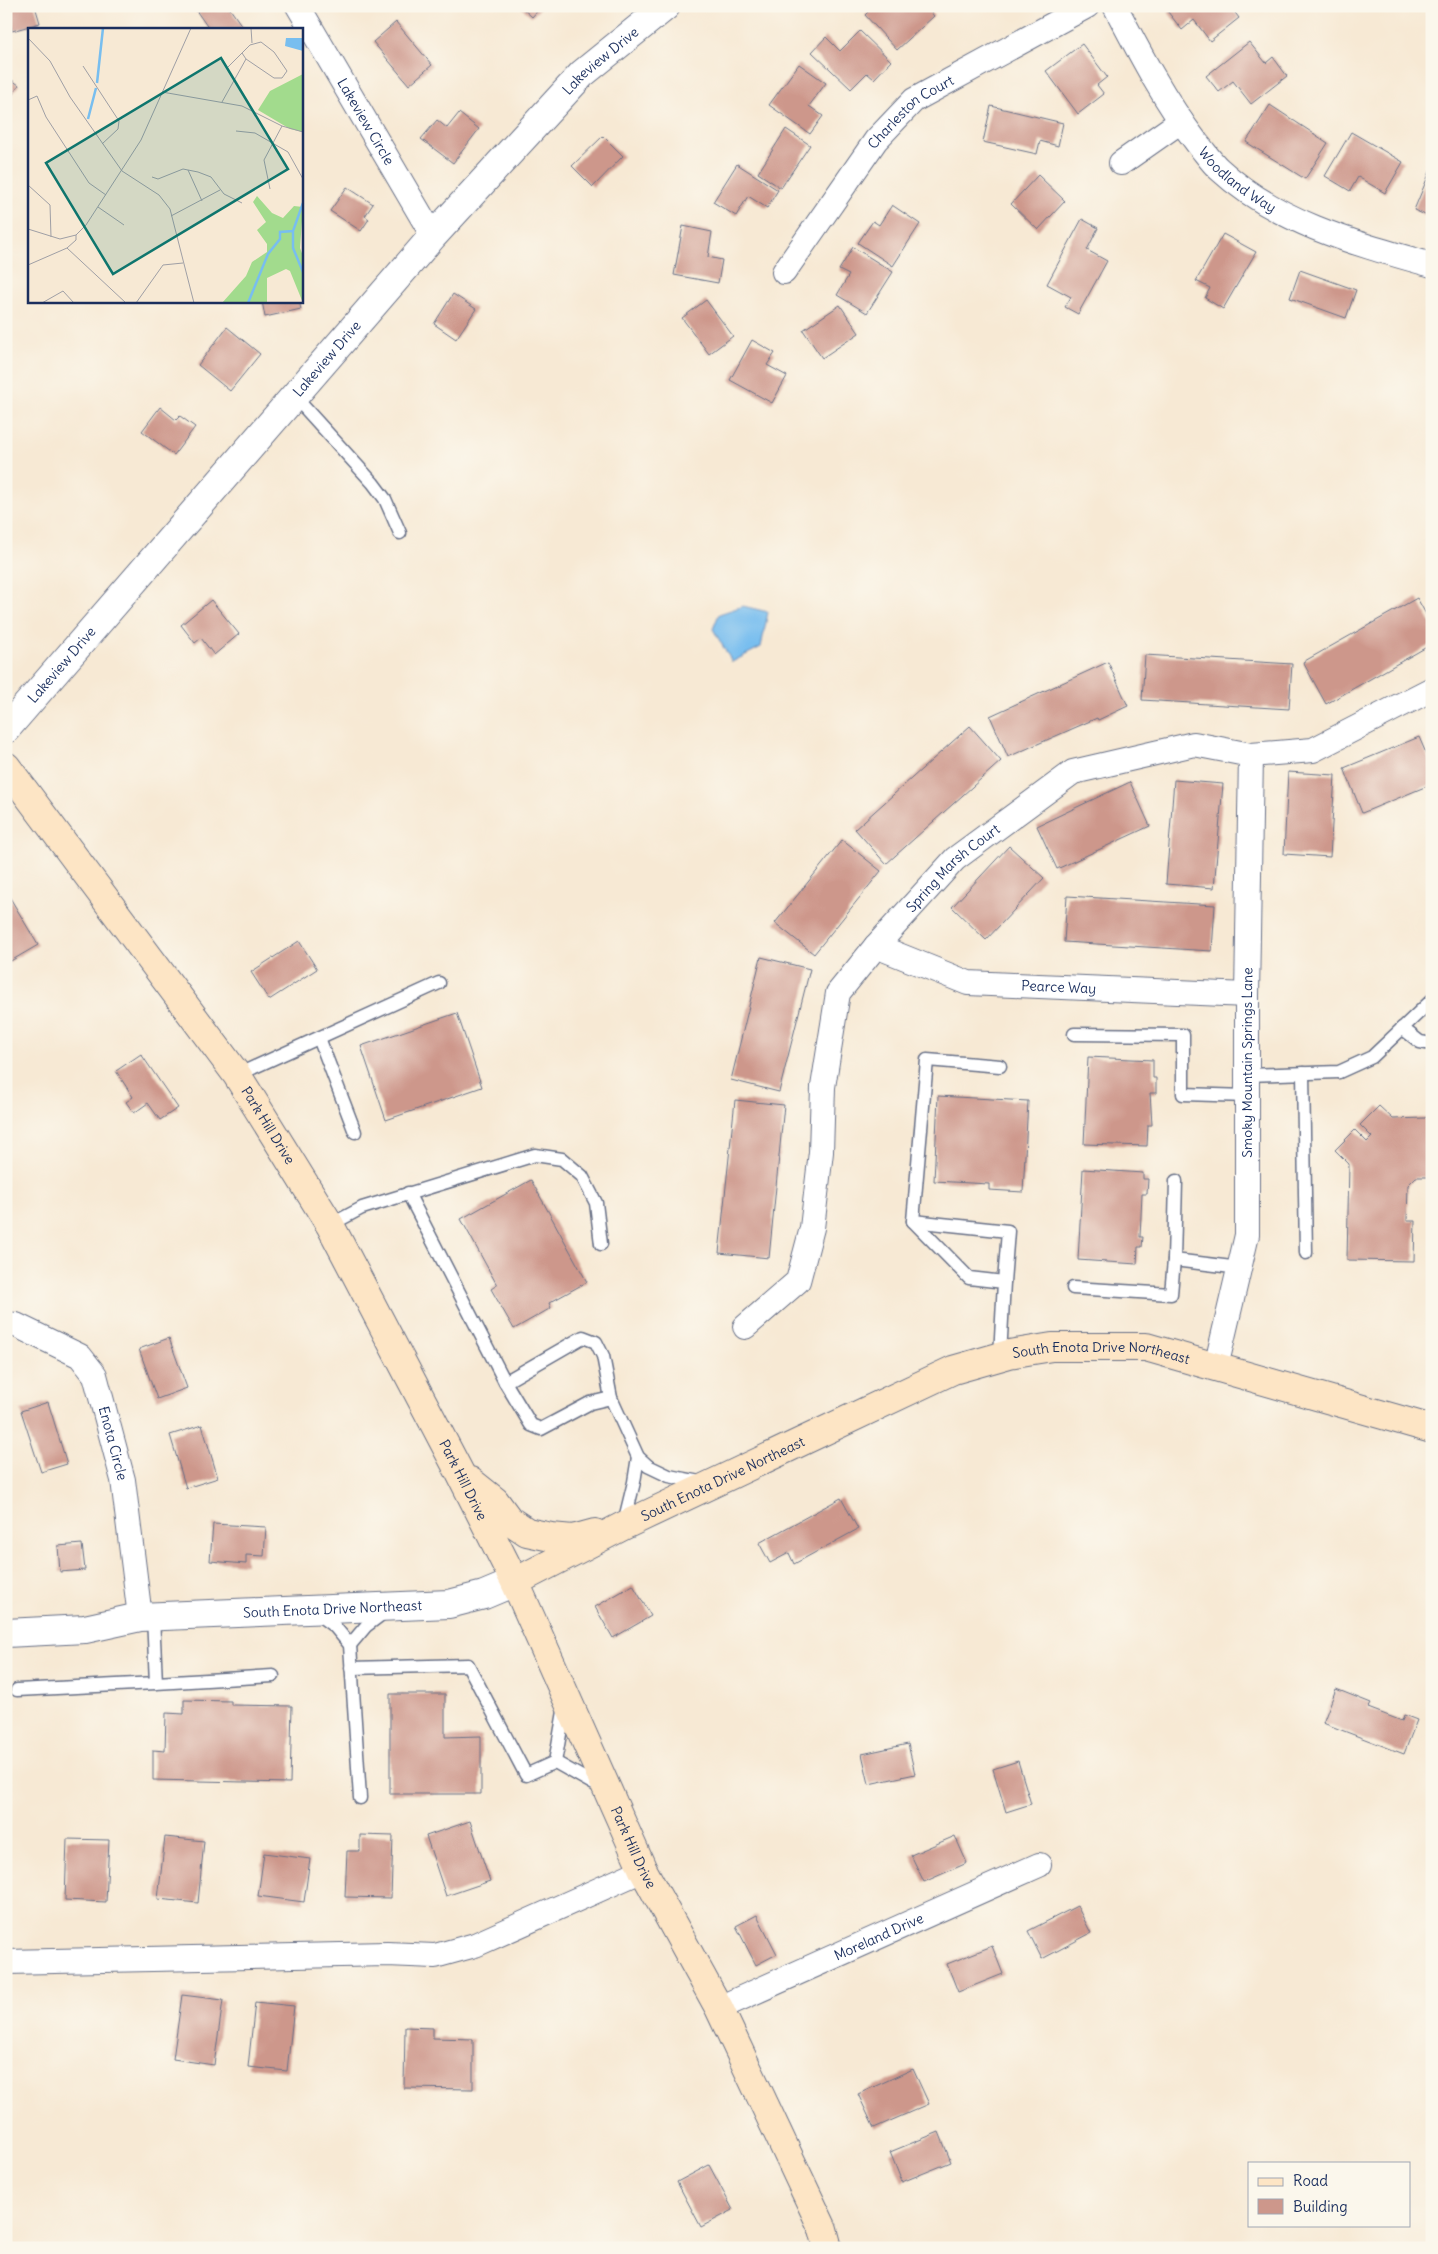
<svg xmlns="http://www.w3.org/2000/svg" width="1438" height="2254" viewBox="0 0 1438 2254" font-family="Delius,sans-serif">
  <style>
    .water { fill: #78beef; stroke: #4a76a6 }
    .building { fill: #cd978b }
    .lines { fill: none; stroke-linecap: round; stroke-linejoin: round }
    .service-casing { stroke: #687087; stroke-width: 15 }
    .minor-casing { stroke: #687087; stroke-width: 26 }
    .tertiary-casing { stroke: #687087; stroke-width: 30 }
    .secondary-casing { stroke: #687087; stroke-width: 30 }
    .service { stroke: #fff; stroke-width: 12 }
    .minor { stroke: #fff; stroke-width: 24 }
    .tertiary { stroke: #fff; stroke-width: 28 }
    .secondary { stroke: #fde5c5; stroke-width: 28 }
    .labels { text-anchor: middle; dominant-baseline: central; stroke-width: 4; stroke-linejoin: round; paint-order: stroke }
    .street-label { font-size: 14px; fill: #1b2f5e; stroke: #fbf7ec }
    .inset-river { fill: none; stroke: #78beef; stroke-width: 2.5 }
    .inset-road { fill: none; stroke: #9f9fa5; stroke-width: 1 }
    .view { fill: #0f766e; fill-opacity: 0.15; stroke: #0f766e; stroke-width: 2.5 }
    .inset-edge { fill: none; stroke: #1b2f5e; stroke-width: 2.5 }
  </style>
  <rect width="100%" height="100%" fill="#fbf7ec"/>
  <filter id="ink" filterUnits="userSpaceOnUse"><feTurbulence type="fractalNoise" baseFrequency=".02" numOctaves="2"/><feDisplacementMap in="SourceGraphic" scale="10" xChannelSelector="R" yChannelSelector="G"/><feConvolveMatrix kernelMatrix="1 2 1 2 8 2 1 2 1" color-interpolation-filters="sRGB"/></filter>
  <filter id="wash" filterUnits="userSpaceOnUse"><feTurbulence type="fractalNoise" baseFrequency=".0096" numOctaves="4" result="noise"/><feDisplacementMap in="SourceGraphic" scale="20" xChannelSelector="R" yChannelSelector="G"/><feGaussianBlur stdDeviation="1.12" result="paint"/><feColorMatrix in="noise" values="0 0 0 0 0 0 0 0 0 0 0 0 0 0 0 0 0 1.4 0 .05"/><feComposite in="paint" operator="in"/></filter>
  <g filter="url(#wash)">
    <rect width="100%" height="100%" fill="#f7e9d4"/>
    <path class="water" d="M743,606L768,612L761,647L732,662L713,629L719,614Z"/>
    <g id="blocks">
      <g class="building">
        <path d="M6,6H35L40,23L12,31Z"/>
        <path d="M193,6H228L244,29H209Z"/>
        <path d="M520,6H542L532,17Z"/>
        <path d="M874,6H925L934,16L897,50L865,15Z"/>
        <path d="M1175,6H1230L1239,18L1210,41L1194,20L1182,30L1168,12Z"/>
        <path d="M396,22L432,65L409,85L373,42Z"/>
        <path d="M860,31L891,61L874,79L867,73L851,89L812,52L826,37L840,51Z"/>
        <path d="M1249,42L1266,63L1273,57L1287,76L1251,104L1233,81L1219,92L1206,76Z"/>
        <path d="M1082,44L1107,77L1097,85L1104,94L1078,114L1046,71Z"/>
        <path d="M799,64L826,83L809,106L823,116L810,134L769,105Z"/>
        <path d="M6,76L19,85L6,103Z"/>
        <path d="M1270,105L1328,143L1305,179L1246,142Z"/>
        <path d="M991,106L1063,123L1058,146L1040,141L1037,154L983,142Z"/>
        <path d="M459,113L479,129L453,163L421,139L437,120L447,128Z"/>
        <path d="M786,129L810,145L781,188L758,173Z"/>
        <path d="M1351,132L1403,162L1385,193L1358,177L1350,191L1325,176Z"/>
        <path d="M603,136L623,156L593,187L572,166Z"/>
        <path d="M737,164L778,190L767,208L748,196L736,216L713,202Z"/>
        <path d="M1432,167V218L1414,210Z"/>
        <path d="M1038,175L1065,201L1038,230L1011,204Z"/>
        <path d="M347,187L373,204L365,216L369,219L361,231L330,211Z"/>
        <path d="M892,205L920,224L893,266L858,243L873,221L879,225Z"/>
        <path d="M1082,219L1098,228L1087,250L1107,261L1078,314L1065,307L1071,297L1047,284Z"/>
        <path d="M683,226L712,232L708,257L722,260L718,283L674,275Z"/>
        <path d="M1223,234L1256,252L1223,309L1205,298L1210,288L1196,281Z"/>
        <path d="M853,247L893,272L867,313L837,295L849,275L839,270Z"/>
        <path d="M1300,270L1356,290L1346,318L1290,298Z"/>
        <path d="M453,294L476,309L456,339L434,324Z"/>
        <path d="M706,300L733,336L709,354L682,318Z"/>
        <path d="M262,301H299L301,309L265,317Z"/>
        <path d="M840,305L859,333L822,358L803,330Z"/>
        <path d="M227,327L260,354L230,391L198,365Z"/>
        <path d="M752,340L775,353L767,365L787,376L772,403L730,380Z"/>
        <path d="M160,407L176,420L180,416L195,427L174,455L142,431Z"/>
        <path d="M1417,598L1432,625V644L1326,704L1303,662Z"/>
        <path d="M211,600L239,634L214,655L201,638L195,643L181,625Z"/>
        <path d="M1145,655L1292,664L1289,709L1142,700Z"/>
        <path d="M1108,662L1128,706L1098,720L1097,718L1008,757L990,716Z"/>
        <path d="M970,726L1001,761L886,864L855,829Z"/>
        <path d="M1419,737L1432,767V784L1362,813L1344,768Z"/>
        <path d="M1288,772L1335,775L1330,857L1284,854Z"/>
        <path d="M1174,780L1223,784L1214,888L1166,884Z"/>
        <path d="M1130,782L1150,826L1057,869L1037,826Z"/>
        <path d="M842,840L881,871L814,954L775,923Z"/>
        <path d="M1009,846L1044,878L986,940L952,907Z"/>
        <path d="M6,891L38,945L9,962L6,957Z"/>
        <path d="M1067,896L1215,905L1212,951L1064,942Z"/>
        <path d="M299,941L317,969L269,1000L251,972Z"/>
        <path d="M761,957L810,969L779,1092L731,1080Z"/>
        <path d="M457,1013L482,1087L386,1120L361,1046Z"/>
        <path d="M141,1054L178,1108L160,1120L148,1103L134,1113L126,1102L133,1097L116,1071Z"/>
        <path d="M1088,1057L1153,1060V1078H1156V1093H1150L1152,1125H1148L1147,1146L1084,1144Z"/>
        <path d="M938,1096L1028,1101L1023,1192L989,1190V1184L934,1181Z"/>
        <path d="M735,1100L784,1105L769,1258L719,1253Z"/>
        <path d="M1379,1106L1393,1119L1425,1118L1432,1111V1177H1416L1408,1185L1407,1221H1415L1414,1261L1347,1260L1349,1164L1335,1150L1355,1130L1367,1142L1372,1137L1360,1125Z"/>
        <path d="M1083,1169L1143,1173V1179H1148L1147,1194H1142L1140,1237H1143L1142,1247H1138L1137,1264L1078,1260Z"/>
        <path d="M531,1180L587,1282L549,1303L551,1308L514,1329L491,1289L497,1285L461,1219Z"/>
        <path d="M169,1338L187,1388L157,1399L139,1349Z"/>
        <path d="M48,1402L67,1464L41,1472L21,1411Z"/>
        <path d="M202,1425L218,1478L186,1488L170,1435Z"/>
        <path d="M841,1498L858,1529L794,1564L789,1553L770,1563L759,1543Z"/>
        <path d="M213,1524L266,1527L264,1556L246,1555V1564L210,1561Z"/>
        <path d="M82,1544L85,1570L60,1572L58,1546Z"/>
        <path d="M633,1585L651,1616L613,1638L595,1607Z"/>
        <path d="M1336,1689L1371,1703L1368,1708L1402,1721L1404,1715L1417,1720L1404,1754L1323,1723Z"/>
        <path d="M390,1694H445V1737L481,1736V1794H390Z"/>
        <path d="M184,1700L231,1701V1705L292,1706L290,1783L153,1780V1750L165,1751L166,1713L184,1714Z"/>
        <path d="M908,1744L915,1774L869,1784L862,1754Z"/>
        <path d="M1018,1761L1031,1804L1006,1812L993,1769Z"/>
        <path d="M470,1821L490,1881L446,1896L426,1836Z"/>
        <path d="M360,1835L393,1836L391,1898L345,1897L347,1851H360Z"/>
        <path d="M955,1836L967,1863L924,1882L911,1855Z"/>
        <path d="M165,1837L204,1841L198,1903L158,1899Z"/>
        <path d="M67,1839L109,1840L106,1902L65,1900Z"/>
        <path d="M264,1853L310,1859L304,1902L258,1896Z"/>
        <path d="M1077,1906L1091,1933L1042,1959L1028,1931Z"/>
        <path d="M757,1915L777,1954L756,1965L736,1926Z"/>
        <path d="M992,1946L1003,1974L958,1992L947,1964Z"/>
        <path d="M182,1995L223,2000L214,2065L173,2059Z"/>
        <path d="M255,2002L294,2006L287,2071L248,2067Z"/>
        <path d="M405,2027L433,2028V2038L473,2039V2089L404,2088Z"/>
        <path d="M913,2069L929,2104L874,2128L858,2094Z"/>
        <path d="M939,2132L951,2162L902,2182L890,2152Z"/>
        <path d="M709,2165L733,2210L701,2227L677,2182Z"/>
      </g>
    </g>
  </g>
  <g filter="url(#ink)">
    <use href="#blocks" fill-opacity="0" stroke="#687087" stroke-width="1"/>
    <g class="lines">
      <g class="service-casing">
        <g id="service">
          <path d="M294,396L373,483L385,499L400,533"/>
          <path d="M1402,1028L1420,1042L1432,1044"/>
          <path d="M1074,1034L1183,1035V1094L1247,1096"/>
          <path d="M319,1038L355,1132"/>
          <path d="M1303,1073L1306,1253"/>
          <path d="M237,1075L439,983"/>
          <path d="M1247,1075L1339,1072L1372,1057L1432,1000"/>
          <path d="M1176,1181L1174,1260L1240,1268"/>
          <path d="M408,1193L505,1382L531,1425L541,1429L590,1403L611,1398"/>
          <path d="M913,1221L1008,1231L1004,1282"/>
          <path d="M330,1225L362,1208L535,1155L562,1159L582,1176L596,1203L601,1244"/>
          <path d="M1073,1288L1171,1294L1174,1260"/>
          <path d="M1000,1356L1004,1282L969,1278L913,1221L927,1060L1000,1066"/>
          <path d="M505,1382L583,1337L596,1342L603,1356L611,1398L638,1457L648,1466L669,1476L705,1483"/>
          <path d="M624,1523L634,1482L638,1457"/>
          <path d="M316,1613L335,1627L350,1645L360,1798"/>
          <path d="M350,1645L366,1626L386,1611"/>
          <path d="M351,1668L468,1665L526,1775L555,1762L603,1789"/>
          <path d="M156,1683L273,1676"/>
          <path d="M17,1690L156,1683L153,1616"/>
          <path d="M555,1762L565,1706"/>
        </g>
      </g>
      <g class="minor-casing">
        <g id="minor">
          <path id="s1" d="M298,6L433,236"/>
          <path id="s2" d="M1115,6C1140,54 1164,100 1197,143C1204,151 1211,162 1219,169C1277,223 1357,244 1432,265"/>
          <path d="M1121,163L1181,121"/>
          <path id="s3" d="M784,272L876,140L914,100L1087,6"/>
          <path id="s4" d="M876,946L968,983L1247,995"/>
          <path id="s5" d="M6,1324L16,1325L80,1356L95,1375L123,1480L140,1617"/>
          <path id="s6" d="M745,1327L798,1281L812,1228L821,1152L823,1087L838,993L876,946L955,859L1073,772L1194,744L1251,755L1313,750L1432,689"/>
          <path id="s7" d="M1216,1367L1247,1235V995L1251,755"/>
          <path d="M6,1962L387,1954L435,1956L475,1945L643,1870"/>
          <path id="s8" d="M719,2008L1039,1865"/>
        </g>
      </g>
      <g class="tertiary-casing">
        <g id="tertiary">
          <path id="s9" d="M6,729L433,236L582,74L666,6"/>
          <path id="s10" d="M6,1633L85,1629L140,1617L449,1604L484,1595L515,1582"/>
        </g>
      </g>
      <g class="secondary-casing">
        <g id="secondary">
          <path id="s11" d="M6,766L237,1075L330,1225L460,1473L515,1582L643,1870L719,2008L823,2229L828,2248"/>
          <path d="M470,1481L495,1501L509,1520L527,1532L551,1537L573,1539L595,1533"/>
          <path id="s12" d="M515,1582L623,1526L953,1370L1009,1354L1052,1347H1146L1432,1429"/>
        </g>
      </g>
      <use href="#service" class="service"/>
      <use href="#minor" class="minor"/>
      <use href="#tertiary" class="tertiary"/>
      <use href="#secondary" class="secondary"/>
    </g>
  </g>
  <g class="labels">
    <g class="street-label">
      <text stroke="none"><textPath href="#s9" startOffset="895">Lakeview Drive</textPath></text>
      <text stroke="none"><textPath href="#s3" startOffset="206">Charleston Court</textPath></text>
      <text stroke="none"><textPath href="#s1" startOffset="134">Lakeview Circle</textPath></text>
      <text stroke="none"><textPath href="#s2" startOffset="215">Woodland Way</textPath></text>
      <text stroke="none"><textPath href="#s9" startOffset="490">Lakeview Drive</textPath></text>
      <text stroke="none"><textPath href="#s9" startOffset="85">Lakeview Drive</textPath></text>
      <text stroke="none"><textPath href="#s6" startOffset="532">Spring Marsh Court</textPath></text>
      <text stroke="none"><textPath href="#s4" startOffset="190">Pearce Way</textPath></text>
      <text stroke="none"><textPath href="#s7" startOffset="308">Smoky Mountain Springs Lane</textPath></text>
      <text stroke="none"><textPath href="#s11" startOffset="445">Park Hill Drive</textPath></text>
      <text stroke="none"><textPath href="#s12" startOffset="638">South Enota Drive Northeast</textPath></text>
      <text stroke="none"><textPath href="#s5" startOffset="176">Enota Circle</textPath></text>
      <text stroke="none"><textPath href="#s12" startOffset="232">South Enota Drive Northeast</textPath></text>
      <text stroke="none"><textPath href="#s11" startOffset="850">Park Hill Drive</textPath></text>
      <text stroke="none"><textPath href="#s10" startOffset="328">South Enota Drive Northeast</textPath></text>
      <text stroke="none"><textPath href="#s11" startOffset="1255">Park Hill Drive</textPath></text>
      <text stroke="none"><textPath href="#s8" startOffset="175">Moreland Drive</textPath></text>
    </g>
  </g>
  <g transform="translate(28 28)">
    <rect width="275" height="275" fill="#f7e9d4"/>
    <path d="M275,46V104L262,101L230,82L242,63ZM229,168L244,185L255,190L266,178L275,179L272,220L275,228V275L262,243L258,241L239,250V275H194L218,248L224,234L239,224V216L229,202L238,194L225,174Z" fill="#a2db8d"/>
    <path d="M258,10H275V23L257,18Z" fill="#78beef"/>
    <path class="inset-river" d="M69,55L75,0M60,91L68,60M265,204V220L275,244M220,275L240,226L252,211V204L265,203L275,175"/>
    <path class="inset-road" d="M18,0H56M223,0L224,15M0,10L22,33L42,69L94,143M55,38L91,93L90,101L74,116M199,40L222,17L233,14L246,24L259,43L254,50H246L218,31M134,64L214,78L254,98L275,104M0,72L9,68L18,89L61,155L78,167M194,74L218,31L214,25M208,103L227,105L260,124L275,151M160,142L174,173M94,143L131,167L142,181L166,275M124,149L130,151L155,141L170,144L183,149L196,166L214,175M0,157L22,177L23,209M242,161L236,132L254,98M70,179L96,197M143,188L192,162M0,201L32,211L48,207L58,197L113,112L163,0M39,220L98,275M0,237L39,220L48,212V207M14,275L35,263L46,275M108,275L135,237L155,235"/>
    <path class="view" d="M193,30L260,141L85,246L18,135Z"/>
    <rect width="275" height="275" class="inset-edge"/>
  </g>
  <rect width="1438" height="2254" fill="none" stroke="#fbf7ec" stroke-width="25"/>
  <rect x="1248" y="2162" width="162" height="65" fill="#fbf7ec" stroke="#a1a7b3"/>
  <rect x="1258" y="2178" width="25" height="8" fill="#fde5c5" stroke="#a1a7b3"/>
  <text x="1293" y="2186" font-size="15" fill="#1b2f5e">Road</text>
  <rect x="1258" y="2199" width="25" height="15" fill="#cd978b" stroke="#a1a7b3"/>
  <text x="1293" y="2212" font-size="15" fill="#1b2f5e">Building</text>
</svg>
